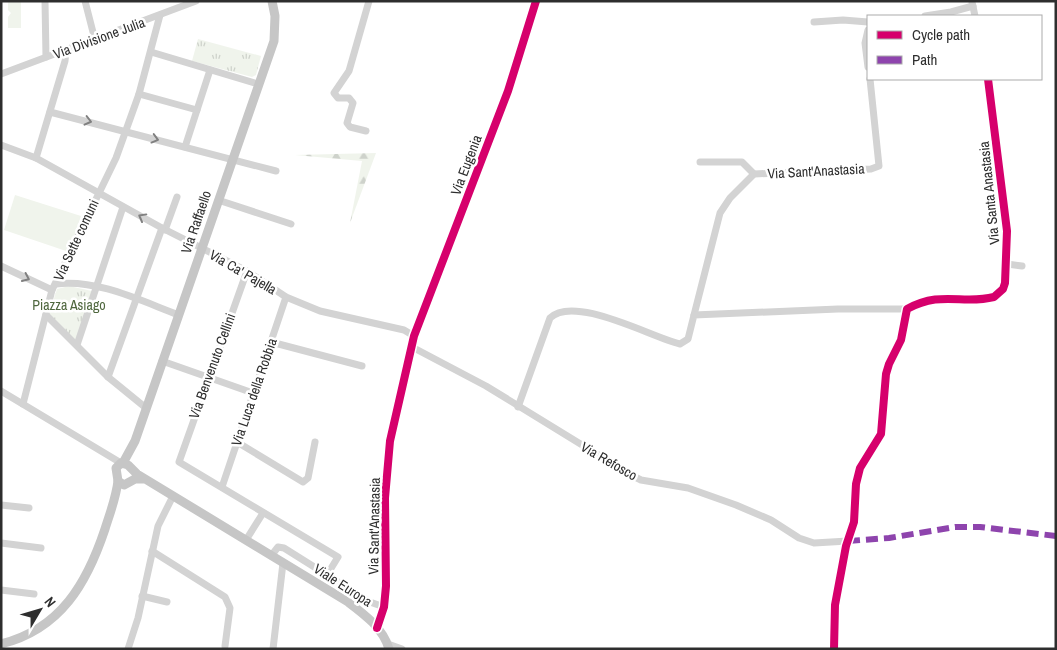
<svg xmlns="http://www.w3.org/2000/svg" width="1057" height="650" viewBox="0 0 1057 650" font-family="'Archivo Narrow',sans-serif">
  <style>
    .grass { fill: #f0f4ec }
    .forest { fill: url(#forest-firs) }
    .park { fill: url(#park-tufts) }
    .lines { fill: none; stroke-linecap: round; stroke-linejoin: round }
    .minor { stroke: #d3d3d3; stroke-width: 7 }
    .major { stroke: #c6c6c6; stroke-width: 9 }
    .quiet { stroke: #8e44ad; stroke-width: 6; stroke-dasharray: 12 6; stroke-linecap: butt }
    .cycleway-casing { stroke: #fff; stroke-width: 11 }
    .cycleway { stroke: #d6006c; stroke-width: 8 }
    .oneway { stroke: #808080 }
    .labels { text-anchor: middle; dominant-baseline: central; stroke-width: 5; stroke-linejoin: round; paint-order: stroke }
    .street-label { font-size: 14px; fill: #2e2e2e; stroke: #fff }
    .park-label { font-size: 14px; fill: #4f673e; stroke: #fff }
  </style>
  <defs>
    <pattern id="forest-firs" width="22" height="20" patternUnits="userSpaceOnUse" patternTransform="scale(1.25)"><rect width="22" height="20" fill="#f0f4ec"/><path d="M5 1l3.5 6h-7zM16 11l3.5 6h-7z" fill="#ced2cb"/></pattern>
    <pattern id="park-tufts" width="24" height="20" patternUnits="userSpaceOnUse" patternTransform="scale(1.25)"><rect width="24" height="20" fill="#f0f4ec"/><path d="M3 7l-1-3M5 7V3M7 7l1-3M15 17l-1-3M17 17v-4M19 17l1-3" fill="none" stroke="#ced2cb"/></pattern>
  </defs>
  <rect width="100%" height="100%" fill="#fff"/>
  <g class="grass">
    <path d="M8,1H21V28H8V17L11,13L8,10Z"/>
    <path d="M15,195L81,216L69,252L4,230Z"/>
  </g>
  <path class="forest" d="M376,153L350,223L362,161L295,155Z"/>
  <g class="park">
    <path d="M198,39L261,56L256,75L252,77L192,61Z"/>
    <path d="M69,286L92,291L76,341L49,314L57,289Z"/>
  </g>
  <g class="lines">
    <g class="minor">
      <path d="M45,1L46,57"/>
      <path d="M85,1L95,40"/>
      <path d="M972,2L975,16"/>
      <path d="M925,16L951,12L973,6"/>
      <path d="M814,22L843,20L868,22"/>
      <path d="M868,30L865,43L868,67"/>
      <path d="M151,52L258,84"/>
      <path d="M1,74L196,1"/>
      <path d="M139,94L197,110"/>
      <path d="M50,112L276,171"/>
      <path d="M366,131L350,127L347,123L353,103L349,98H338L334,93L349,71L369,1"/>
      <path d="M1,145L36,158L162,228L247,271L286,297L320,311L404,330L414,336"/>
      <path d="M185,147L210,70"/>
      <path d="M36,158L65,61L66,50"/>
      <path d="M700,162H742L754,174"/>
      <path d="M218,200L291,224"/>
      <path d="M165,230L177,197"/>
      <path d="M1007,264L1022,266"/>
      <path d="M1,266L52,290"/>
      <path d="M247,271L179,462L338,557L327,575"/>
      <path d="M56,284C98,279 141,301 179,315"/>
      <path d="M46,315L108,377L146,408"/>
      <path d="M694,315L720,213L730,198L754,174L871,169L879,166L870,79"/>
      <path d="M271,342L362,366"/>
      <path d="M77,345L123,207"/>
      <path d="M412,347L486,386L631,475L641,480L688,488L736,505L771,520L799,538L814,543L848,541"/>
      <path d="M162,361L253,393"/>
      <path d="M108,377L162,228"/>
      <path d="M1,391L121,463"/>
      <path d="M23,404L52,290L116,158L139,94L160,15"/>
      <path d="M518,407L550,318C574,294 653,338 680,344L688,339L694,315L838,309H907"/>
      <path d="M237,442L303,482L308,478L315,442"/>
      <path d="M222,487L286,297"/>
      <path d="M1,505L29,508"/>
      <path d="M246,540L263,513"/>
      <path d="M1,543L41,548"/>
      <path d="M152,551L225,597L230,608L225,646"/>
      <path d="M271,556L278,547L284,548L370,602L384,607"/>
      <path d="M1,590L34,594"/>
      <path d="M142,596L167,602"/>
      <path d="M377,628L384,607L386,586L385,498L390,441L414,336L508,91L536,1"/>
      <path d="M388,644L402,649"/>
      <path d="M128,649L138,618L158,526L173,496"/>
      <path d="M273,649L283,563"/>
      <path d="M834,649L835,605L846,546L854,522L856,484L860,468L881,434L886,374L889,364L901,340L907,309C942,290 962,305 994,297L1003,289L1005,283L1007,231L988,79"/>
    </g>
    <g class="major">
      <path d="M123,463L135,441L274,41L275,16L272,1"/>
      <path d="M145,479H135L124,485L118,481L116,468L121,463L128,465L137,474L348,602C364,614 383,628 389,649"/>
      <path d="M1,644C61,629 87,583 105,529C110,513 116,498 118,481"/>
    </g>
    <path class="quiet" d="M848,541L889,538L955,527H980L1056,536"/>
    <g class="cycleway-casing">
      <g id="cycleway">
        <path d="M377,628L384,607L386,586L385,498L390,441L414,336L508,91L536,1"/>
        <path d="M834,649L835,605L846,546L854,522L856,484L860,468L881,434L886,374L889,364L901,340L907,309C942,290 962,305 994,297L1003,289L1005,283L1007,231L988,79"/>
      </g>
    </g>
    <use href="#cycleway" class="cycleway"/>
  </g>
  <defs><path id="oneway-chevron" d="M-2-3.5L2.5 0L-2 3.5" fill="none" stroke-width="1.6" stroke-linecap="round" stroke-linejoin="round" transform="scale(1.25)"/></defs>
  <g class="oneway">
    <use href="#oneway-chevron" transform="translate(88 121) rotate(14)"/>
    <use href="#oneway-chevron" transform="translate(155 139) rotate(15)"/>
    <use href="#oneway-chevron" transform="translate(142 217) rotate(-151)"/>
    <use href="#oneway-chevron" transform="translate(26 278) rotate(25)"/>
  </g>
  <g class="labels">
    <g class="street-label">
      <text transform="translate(99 38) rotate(-20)">Via Divisione Julia</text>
      <text transform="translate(466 165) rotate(-69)">Via Eugenia</text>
      <text transform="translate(816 171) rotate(-3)">Via Sant'Anastasia</text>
      <text transform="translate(989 193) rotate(-96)">Via Santa Anastasia</text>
      <text transform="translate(196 222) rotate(-71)">Via Raffaello</text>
      <text transform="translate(76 240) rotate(-65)">Via Sette comuni</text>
      <text transform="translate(243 272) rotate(30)">Via Ca' Pajella</text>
      <text transform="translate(212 366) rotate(-70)">Via Benvenuto Cellini</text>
      <text transform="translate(254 392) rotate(-71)">Via Luca della Robbia</text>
      <text transform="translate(609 461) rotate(30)">Via Refosco</text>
      <text transform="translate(374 526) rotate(-89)">Via Sant'Anastasia</text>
      <text transform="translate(343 585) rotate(33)">Viale Europa</text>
    </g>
    <g class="park-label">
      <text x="69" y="305">Piazza Asiago</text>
    </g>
  </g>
  <rect width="1057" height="650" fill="none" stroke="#2e2e2e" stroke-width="5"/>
  <rect x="867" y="15" width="175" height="65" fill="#ffffff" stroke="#ababab"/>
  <rect x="877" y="31" width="25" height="8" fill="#d6006c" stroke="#ababab"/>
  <text x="912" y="40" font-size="15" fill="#2e2e2e">Cycle path</text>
  <rect x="877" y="56" width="25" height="8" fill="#8e44ad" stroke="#ababab"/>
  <text x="912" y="65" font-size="15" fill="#2e2e2e">Path</text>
  <g transform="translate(40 610) rotate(52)" stroke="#ffffff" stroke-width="4" paint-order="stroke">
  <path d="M0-4L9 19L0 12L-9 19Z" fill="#2e2e2e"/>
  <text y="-8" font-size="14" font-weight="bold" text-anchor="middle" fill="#2e2e2e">N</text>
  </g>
</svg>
